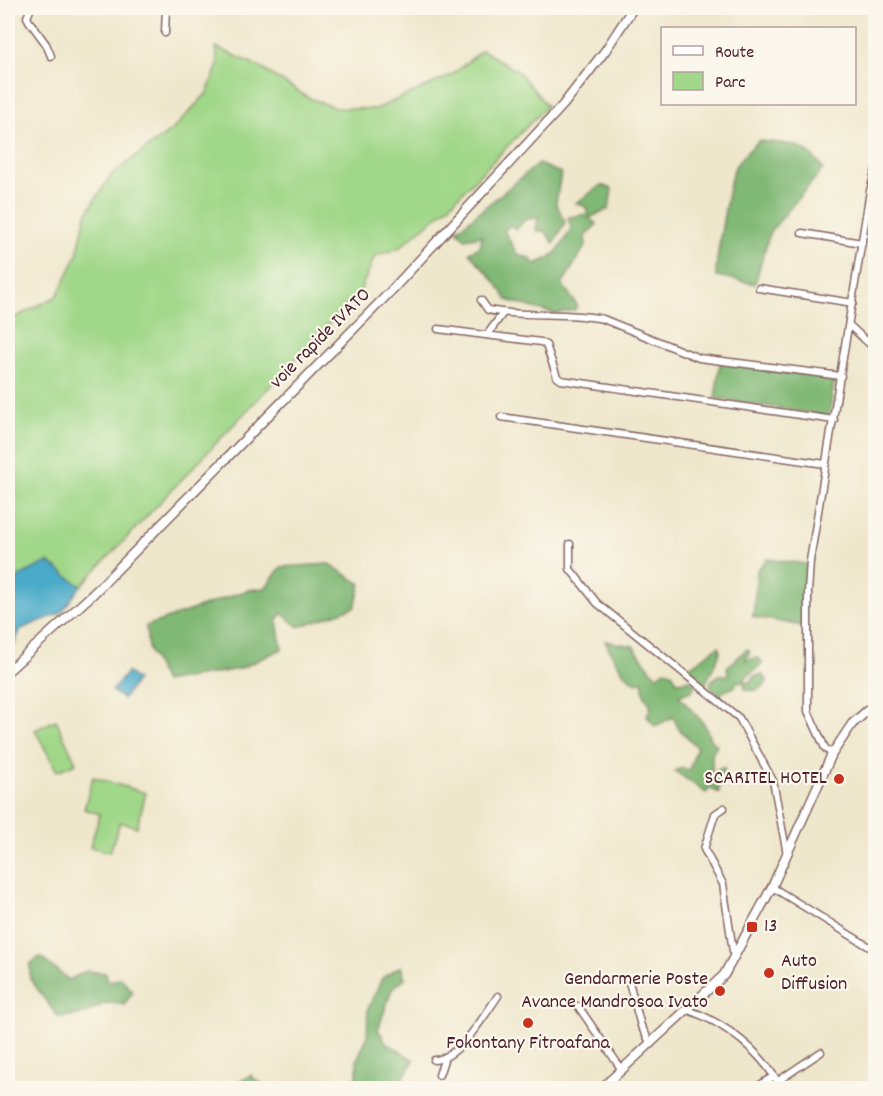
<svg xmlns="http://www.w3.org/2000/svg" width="883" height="1096" viewBox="0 0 883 1096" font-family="Dekko,sans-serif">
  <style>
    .green { fill: #a0d788; stroke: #757b5a; stroke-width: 1.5 }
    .forest { fill: #80b874; stroke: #656c50; stroke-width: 1.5 }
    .water { fill: #4aaac9; stroke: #4a647a; stroke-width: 1.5 }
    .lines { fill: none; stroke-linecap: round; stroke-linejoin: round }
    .minor-casing { stroke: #846563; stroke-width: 9 }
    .major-casing { stroke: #846563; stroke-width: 11 }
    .minor { stroke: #fff; stroke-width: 6 }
    .major { stroke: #fff; stroke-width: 8 }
    .poi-dot { fill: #c8321e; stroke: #fbf7ec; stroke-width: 2 }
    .labels { text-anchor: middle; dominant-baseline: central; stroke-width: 4.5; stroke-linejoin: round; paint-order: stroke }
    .street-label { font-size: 20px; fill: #4a1f2b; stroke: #fbf7ec }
    .poi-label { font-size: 20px; fill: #4a1f2b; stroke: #fbf7ec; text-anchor: end }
  </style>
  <rect width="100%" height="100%" fill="#fbf7ec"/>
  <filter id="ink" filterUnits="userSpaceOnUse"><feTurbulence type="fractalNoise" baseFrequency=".0167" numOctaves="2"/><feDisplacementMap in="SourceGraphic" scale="12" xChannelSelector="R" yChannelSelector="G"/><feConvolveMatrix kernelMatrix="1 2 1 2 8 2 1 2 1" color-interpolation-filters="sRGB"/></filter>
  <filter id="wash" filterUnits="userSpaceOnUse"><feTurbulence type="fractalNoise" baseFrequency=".008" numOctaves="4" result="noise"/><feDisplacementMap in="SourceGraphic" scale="24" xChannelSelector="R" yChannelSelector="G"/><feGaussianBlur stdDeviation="1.35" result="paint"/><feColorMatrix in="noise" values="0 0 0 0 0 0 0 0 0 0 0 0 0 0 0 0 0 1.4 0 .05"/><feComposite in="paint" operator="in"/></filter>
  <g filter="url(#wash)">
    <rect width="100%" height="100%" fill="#efe7cc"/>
    <g class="green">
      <path d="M216,47L256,65L307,97L336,108L376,109L452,75L482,50L519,72L547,106L448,207L399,248L375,256L360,291L81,586L48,562L21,575L8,593V321L57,296L77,255L86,214L111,175L173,129L207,93L218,65Z"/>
      <path d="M56,720L76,763L57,771L35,730Z"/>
      <path d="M93,777L146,793L137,827L120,822L110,852L90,847L100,814L84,809Z"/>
    </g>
    <g class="forest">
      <path d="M758,141C791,144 803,141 823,169L770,232L755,284L716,276C715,265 729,179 734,169C738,159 751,149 758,141Z"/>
      <path d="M538,164L561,173L556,203L565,222L554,244L545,231H536L538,217L525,220L516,230L511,225L504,230L518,255L530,258L534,264C554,259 563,246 571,228L568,217L588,214L586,207L576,203L601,185L612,189L609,209L589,218L597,224L585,236L586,245L562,284L577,305L575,310L555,314L507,300C497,280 483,270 469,252L480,247L482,236L465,239L457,230Z"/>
      <path d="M720,363L835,378L829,416L715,398Z"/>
      <path d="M767,559L806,564L804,626L753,617L757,570Z"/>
      <path d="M329,564L361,584L355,607L299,627L281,613L277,622L282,649L239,669L164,682L148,648L146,626L248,590L265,588L281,567Z"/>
      <path d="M605,641L633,646L656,676L665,670L671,672L678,682L690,680L695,685L693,690L679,696L705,725L710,739L717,745L712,754V770L707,773L712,774L719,768H725L719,781V793L710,788L706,793L675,771L682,768L689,770L697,747L679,729L673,717L655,726L647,716L651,706L644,694L642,681L637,683C620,674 614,657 605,641Z"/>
      <path d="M719,646L720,653L705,685L688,668Z"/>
      <path d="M747,649L750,651L746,660L758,658L763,663L743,680L749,683L754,676L762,675L767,680L766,684C760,690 753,692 745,689L744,682H736L735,687L722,692L720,696L710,687L711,681L719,675H728L727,667Z"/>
      <path d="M40,957L69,980L86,971L106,973L108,982L121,978L133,992L124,1005C104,1001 105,1003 88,1012C80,1016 67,1016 58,1017L30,979V964Z"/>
      <path d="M401,966L405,978L392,989L378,1030L387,1043L414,1060L402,1080L379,1088H357V1060L367,1037L368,1009L382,978Z"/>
      <path d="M251,1075V1076L268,1088H240L239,1082Z"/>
    </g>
    <g class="water">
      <path d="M48,562L81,586L61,613L21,629L8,658V593L21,575Z"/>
      <path d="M127,672L137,680L123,699L112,691Z"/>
    </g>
  </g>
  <g filter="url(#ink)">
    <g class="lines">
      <g class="minor-casing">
        <g id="minor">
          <path d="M31,8L27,17L29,21L46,44L51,56"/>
          <path d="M165,33L166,8"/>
          <path d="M802,233L862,243"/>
          <path d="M759,288L853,303"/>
          <path d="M481,300L488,310C526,318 565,311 603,319L699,358L841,376"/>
          <path d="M849,325L876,350"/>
          <path d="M438,329L541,342L546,345L557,377L561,380L834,420"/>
          <path d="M487,335L503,313"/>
          <path d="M501,417L825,464"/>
          <path d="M570,544V569L597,603L739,718L773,781L787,854"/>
          <path d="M832,754L825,748L808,711V593L810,561L870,191L876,169"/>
          <path d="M724,808L715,814L704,849L723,884L734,958"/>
          <path d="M772,887L876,951"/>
          <path d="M629,982L641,1026L651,1044"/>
          <path d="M578,1006L622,1070"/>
          <path d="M688,1010C726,1023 763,1053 781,1088"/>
          <path d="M434,1060C459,1059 484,1016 498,996"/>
          <path d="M439,1075L444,1060"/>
          <path d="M778,1081L821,1052"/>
          <path d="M755,1088L774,1076"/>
        </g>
      </g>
      <g class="major-casing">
        <g id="major">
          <path d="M8,671L93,594L390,292L563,105L605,51L633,8"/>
          <path d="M602,1088L724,975L772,887L832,754L852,724L876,703"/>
        </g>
      </g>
      <use href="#minor" class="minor"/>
      <use href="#major" class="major"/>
    </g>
  </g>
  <g class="poi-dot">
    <circle cx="839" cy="779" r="6"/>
    <rect x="746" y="921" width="12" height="12" rx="3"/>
    <circle cx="769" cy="973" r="6"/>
    <circle cx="720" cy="991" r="6"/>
    <circle cx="528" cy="1023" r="6"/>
  </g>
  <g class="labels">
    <g class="street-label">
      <text transform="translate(321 339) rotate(-45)">voie rapide IVATO</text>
    </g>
    <g class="poi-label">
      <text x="827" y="779">SCARITEL HOTEL</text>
      <text x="764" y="927" text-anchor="start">13</text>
      <text x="781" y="962" text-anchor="start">Auto<tspan x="781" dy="23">Diffusion</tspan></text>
      <text x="708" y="980">Gendarmerie Poste<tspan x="708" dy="23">Avance Mandrosoa Ivato</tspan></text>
      <text x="528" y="1044" text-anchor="middle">Fokontany Fitroafana</text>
    </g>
  </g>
  <rect width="883" height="1096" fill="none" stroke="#fbf7ec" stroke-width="30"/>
  <rect x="661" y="27" width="195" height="78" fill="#fbf7ec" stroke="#b4a19f" stroke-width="1.5"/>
  <rect x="673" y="46" width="30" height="9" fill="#ffffff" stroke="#b4a19f" stroke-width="1.5"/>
  <text x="715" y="57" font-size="18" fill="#4a1f2b">Route</text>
  <rect x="673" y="72" width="30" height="18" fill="#a0d788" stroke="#b4a19f" stroke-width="1.5"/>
  <text x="715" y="87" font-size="18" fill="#4a1f2b">Parc</text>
</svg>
